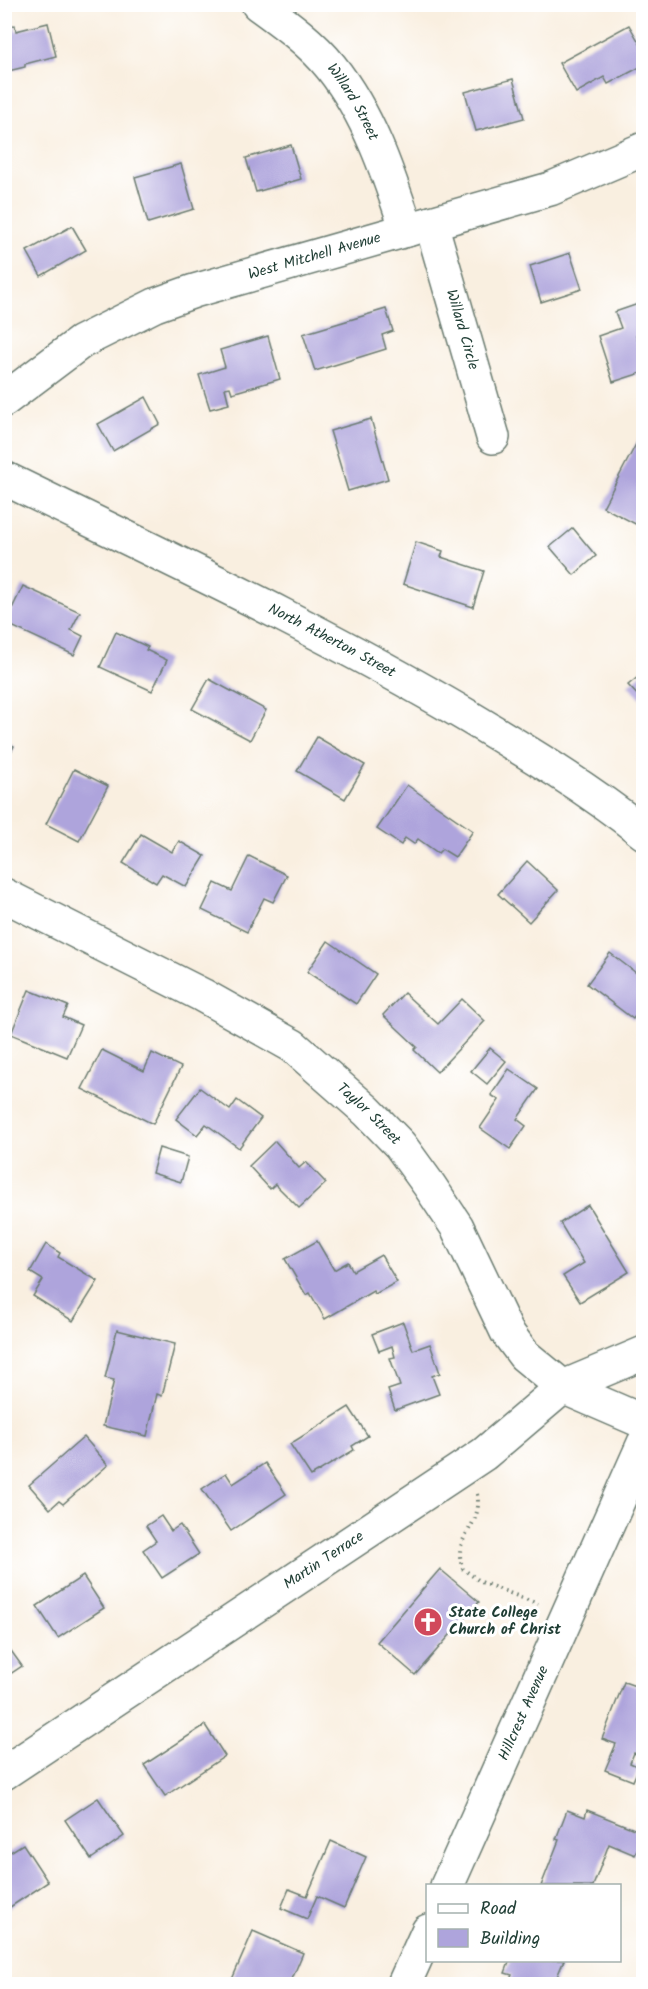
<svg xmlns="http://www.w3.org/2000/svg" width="648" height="1989" viewBox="0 0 648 1989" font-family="Kalam,sans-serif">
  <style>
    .building { fill: #aea4dc }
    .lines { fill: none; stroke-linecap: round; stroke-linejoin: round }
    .minor-casing { stroke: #6b7b70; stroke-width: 36 }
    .major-casing { stroke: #6b7b70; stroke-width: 36 }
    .path { stroke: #6b7b70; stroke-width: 4; stroke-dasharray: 1.5 4.5; stroke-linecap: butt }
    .minor { stroke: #fff; stroke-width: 33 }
    .major { stroke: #fff; stroke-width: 33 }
    .labels { text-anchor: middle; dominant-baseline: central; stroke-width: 6; stroke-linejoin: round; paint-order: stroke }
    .street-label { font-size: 15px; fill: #1f3d34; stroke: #fff }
    .poi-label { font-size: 15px; font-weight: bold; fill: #1f3d34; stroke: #fff; text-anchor: start }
  </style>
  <rect width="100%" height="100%" fill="#fff"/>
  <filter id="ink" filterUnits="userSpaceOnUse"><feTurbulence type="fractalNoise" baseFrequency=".0167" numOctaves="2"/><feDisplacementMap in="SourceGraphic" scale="12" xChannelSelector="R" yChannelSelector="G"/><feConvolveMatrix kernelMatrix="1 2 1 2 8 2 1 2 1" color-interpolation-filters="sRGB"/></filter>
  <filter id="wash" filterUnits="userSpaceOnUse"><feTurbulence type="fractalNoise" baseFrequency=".008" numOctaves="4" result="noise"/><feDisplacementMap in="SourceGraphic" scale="24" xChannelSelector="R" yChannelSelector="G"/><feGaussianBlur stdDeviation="1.35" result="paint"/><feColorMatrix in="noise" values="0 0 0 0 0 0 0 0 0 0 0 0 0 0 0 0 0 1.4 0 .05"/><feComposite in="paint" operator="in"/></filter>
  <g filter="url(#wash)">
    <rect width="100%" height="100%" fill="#f9efe0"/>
    <g id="blocks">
      <g class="building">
        <path d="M48,23L56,56L25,64V67L4,72V27L15,25L16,31Z"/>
        <path d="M629,25L644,51V65L608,84L604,77L576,93L559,63Z"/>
        <path d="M513,79L524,118L476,131L465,92Z"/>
        <path d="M291,145L301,179L256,192L246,158Z"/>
        <path d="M181,164L194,209L148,223L135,177Z"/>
        <path d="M72,226L86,250L41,276L27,251Z"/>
        <path d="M570,253L582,289L541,302L530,266Z"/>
        <path d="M644,302V334L636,336L644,357V372L613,382L598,336L621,328L615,312Z"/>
        <path d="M386,309L393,331L382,335L386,349L315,371L303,334Z"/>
        <path d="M268,336L280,379L232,393L230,387L225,388L229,404L210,409L199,375L225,367L220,350Z"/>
        <path d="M146,397L160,424L113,451L98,424Z"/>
        <path d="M371,419L388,479L348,491L330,431Z"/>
        <path d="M644,429V526L643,528L603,507Z"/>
        <path d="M573,528L596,556L574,575L550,547Z"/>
        <path d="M416,542L443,551L441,557L484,571L473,607L403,584Z"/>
        <path d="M23,586L80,612L71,630L83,636L74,655L5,623Z"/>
        <path d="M116,632L148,647L146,650L167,660L152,691L100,667Z"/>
        <path d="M644,672V702L628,685Z"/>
        <path d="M209,679L266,710L250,740L192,709Z"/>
        <path d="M317,737L365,765L345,799L297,771Z"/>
        <path d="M4,741L14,746L4,765Z"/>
        <path d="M74,769L108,786L79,841L46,824Z"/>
        <path d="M407,785L473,831L455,857L442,849L438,853L418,839L414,844L405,838L401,845L377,829Z"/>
        <path d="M141,834L172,852L179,841L205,856L186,887L162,874L156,883L123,863Z"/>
        <path d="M249,856L287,875L273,902L264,898L247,932L202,910L215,883L232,891Z"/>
        <path d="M527,861L558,890L529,922L498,894Z"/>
        <path d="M328,941L376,974L356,1004L307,972Z"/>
        <path d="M610,953L644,979V1004L633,1019L587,984Z"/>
        <path d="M29,990L68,1006L63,1017L81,1025L67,1057L11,1034Z"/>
        <path d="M404,993L438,1024L462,999L485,1021L437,1072L414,1050L417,1047L383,1015Z"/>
        <path d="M490,1048L506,1061L487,1084L471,1071Z"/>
        <path d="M102,1050L144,1071L152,1053L181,1067L153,1124L82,1089Z"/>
        <path d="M509,1069L538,1089L517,1119L526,1126L510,1149L480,1128L499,1100L491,1095Z"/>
        <path d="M200,1088L230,1110L237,1100L261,1118L239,1148L206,1124L197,1135L176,1119Z"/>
        <path d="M275,1141L299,1168L306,1162L326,1183L299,1208L275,1184L270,1189L249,1166Z"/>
        <path d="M159,1148L188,1157L181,1182L152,1173Z"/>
        <path d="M588,1205L629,1272L580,1302L563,1276L584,1263L560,1223Z"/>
        <path d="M317,1241L334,1270L348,1262L353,1271L381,1255L397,1282L375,1294L373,1291L325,1319L310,1293L306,1295L285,1259Z"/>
        <path d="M46,1244L60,1253L58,1257L98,1281L73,1321L33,1296L43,1280L30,1272Z"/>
        <path d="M403,1322L413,1350L430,1344L440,1373L432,1376L439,1394L395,1410L388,1390L400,1386L390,1358L395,1357L392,1346L379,1351L372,1334Z"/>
        <path d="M117,1330L175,1344L162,1396L157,1394L147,1436L103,1426L114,1380L105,1378Z"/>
        <path d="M349,1407L368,1436L352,1446L354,1450L311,1476L290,1444Z"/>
        <path d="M84,1437L108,1465L63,1504L59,1501L50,1509L29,1485Z"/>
        <path d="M265,1463L286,1494L231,1531L202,1489L226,1473L233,1484Z"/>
        <path d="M161,1516L171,1531L180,1525L199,1554L162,1578L143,1550L156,1541L146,1526Z"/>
        <path d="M440,1569L479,1602L415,1675L377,1642Z"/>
        <path d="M83,1576L104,1608L58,1638L37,1606Z"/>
        <path d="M4,1641L22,1666L4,1678Z"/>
        <path d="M624,1682L644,1689V1757L634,1753L630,1763L639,1767L633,1781L605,1770L616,1744L602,1739Z"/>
        <path d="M205,1725L225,1756L165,1796L144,1765Z"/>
        <path d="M98,1798L124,1836L91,1859L65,1820Z"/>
        <path d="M567,1810L585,1817L587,1810L644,1833L635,1855L609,1844L593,1886H541L559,1840L556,1839Z"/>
        <path d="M331,1841L366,1857L344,1908L317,1896L307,1919L281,1908L289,1889L307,1896Z"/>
        <path d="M23,1844L48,1882L4,1911V1856Z"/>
        <path d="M253,1931L303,1953L290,1984H230Z"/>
        <path d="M510,1960H564L554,1984H508L512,1975L505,1973Z"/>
      </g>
    </g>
  </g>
  <g filter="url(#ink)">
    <use href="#blocks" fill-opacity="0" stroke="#6b7b70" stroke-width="1.5"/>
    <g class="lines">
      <g class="minor-casing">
        <g id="minor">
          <path id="s1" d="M258,4C284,23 311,42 331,67C369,115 388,173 407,230"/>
          <path id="s2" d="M431,223L493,437"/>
          <path id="s3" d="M4,400L81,342L155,305L194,291L550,189L644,149"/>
          <path id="s4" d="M4,895L202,995L293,1046L367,1111L400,1145L429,1185L457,1227L507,1332L524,1355L563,1387L644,1422"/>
          <path id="s5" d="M4,1773L484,1454L563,1387L644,1353"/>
          <path id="s6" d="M447,1886L644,1443"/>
          <path d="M404,1984L428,1931"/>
        </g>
      </g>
      <g class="major-casing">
        <g id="major">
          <path id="s7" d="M4,478C161,555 319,628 469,717C529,753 589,789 644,833"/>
        </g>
      </g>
      <path class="path" d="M477,1494C484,1528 450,1535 463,1569L481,1582L538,1604"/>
      <use href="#minor" class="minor"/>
      <use href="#major" class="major"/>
    </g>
  </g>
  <defs>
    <g id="church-disc" transform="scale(1.5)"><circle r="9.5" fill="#d1495b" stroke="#fff"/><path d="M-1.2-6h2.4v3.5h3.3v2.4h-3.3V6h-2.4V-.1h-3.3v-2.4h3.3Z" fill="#fff"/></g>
  </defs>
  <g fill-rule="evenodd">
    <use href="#church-disc" x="428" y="1622"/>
  </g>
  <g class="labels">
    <g class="street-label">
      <text stroke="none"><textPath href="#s1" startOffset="138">Willard Street</textPath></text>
      <text stroke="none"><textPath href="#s3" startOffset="346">West Mitchell Avenue</textPath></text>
      <text stroke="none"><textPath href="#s2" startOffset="111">Willard Circle</textPath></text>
      <text stroke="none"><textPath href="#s7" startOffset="366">North Atherton Street</textPath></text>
      <text stroke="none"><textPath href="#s4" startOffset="428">Taylor Street</textPath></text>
      <text stroke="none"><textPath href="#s5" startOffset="384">Martin Terrace</textPath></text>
      <text stroke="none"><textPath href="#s6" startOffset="189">Hillcrest Avenue</textPath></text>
    </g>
    <g class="poi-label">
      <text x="449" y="1613">State College<tspan x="449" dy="17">Church of Christ</tspan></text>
    </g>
  </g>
  <rect width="648" height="1989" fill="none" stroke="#fff" stroke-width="24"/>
  <rect x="426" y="1884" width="195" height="78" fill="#ffffff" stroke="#a5b1ae" stroke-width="1.5"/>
  <rect x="438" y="1904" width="30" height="9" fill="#ffffff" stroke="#a5b1ae" stroke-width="1.5"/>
  <text x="480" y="1914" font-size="18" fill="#1f3d34">Road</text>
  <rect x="438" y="1929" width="30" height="18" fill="#aea4dc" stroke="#a5b1ae" stroke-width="1.5"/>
  <text x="480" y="1944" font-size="18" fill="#1f3d34">Building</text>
</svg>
